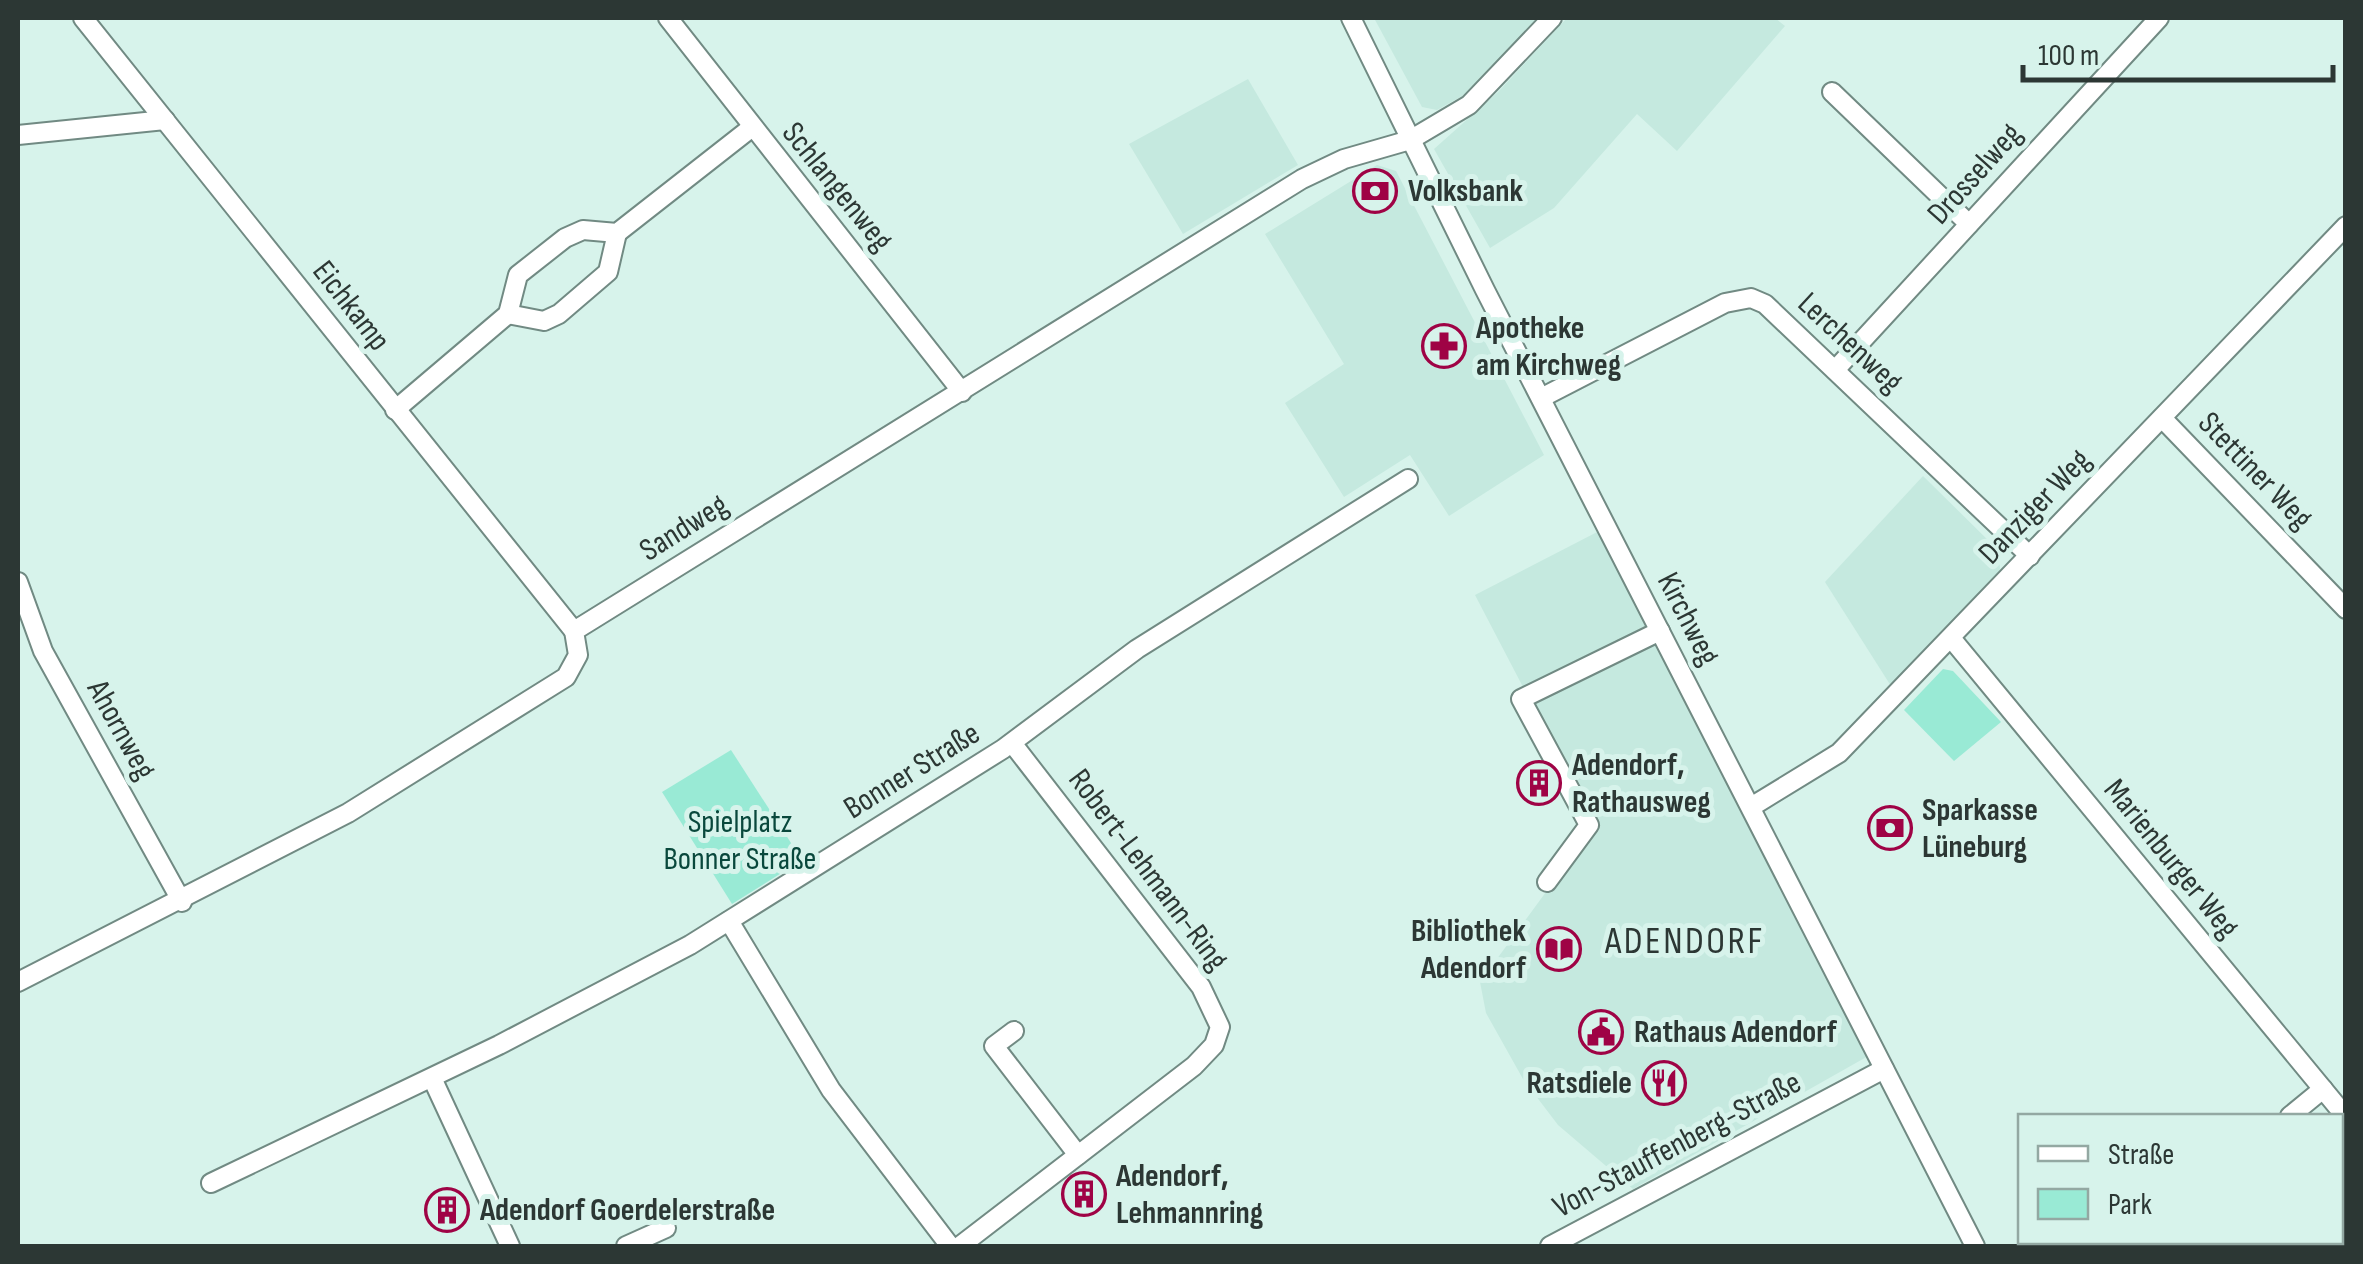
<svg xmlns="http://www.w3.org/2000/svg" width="2363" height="1264" viewBox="0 0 2363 1264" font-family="'Sofia Sans Condensed',sans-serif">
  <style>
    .built { fill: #c5e9df }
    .green { fill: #99ead5 }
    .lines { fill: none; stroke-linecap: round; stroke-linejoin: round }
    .minor-casing { stroke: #718a83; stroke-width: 22 }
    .minor { stroke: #fff; stroke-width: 18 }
    .labels { text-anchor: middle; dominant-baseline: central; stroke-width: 10; stroke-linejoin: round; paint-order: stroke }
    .street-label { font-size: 32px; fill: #2c3734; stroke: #d7f3eb }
    .poi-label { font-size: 32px; font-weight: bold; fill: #2c3734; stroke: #d7f3eb; text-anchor: start }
    .park-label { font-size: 32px; fill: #09483c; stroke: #d7f3eb }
    .quarter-label { font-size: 38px; letter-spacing: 2.5px; fill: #2c3734; stroke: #d7f3eb }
  </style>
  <rect width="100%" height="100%" fill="#d7f3eb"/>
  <g class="built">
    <path d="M1374,18H1539L1473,90L1437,110L1422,107Z"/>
    <path d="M1567,18H1775L1785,26L1677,151L1637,114L1554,208L1490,248L1434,149L1498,92Z"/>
    <path d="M1248,79L1298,165L1183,234L1129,144Z"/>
    <path d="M1377,165L1396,171L1544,455L1449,516L1410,455L1344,497L1285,403L1344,364L1265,234Z"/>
    <path d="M1923,476L1999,551L2000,571L1891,686L1825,582Z"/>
    <path d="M1603,529L1870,1055L1633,1189L1558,1125L1523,1079L1486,1013L1480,982L1595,825L1475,595Z"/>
  </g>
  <g class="green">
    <path d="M1943,669L1953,671L2001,722L1954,761L1904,710Z"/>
    <path d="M731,750L802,860L732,904L662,792Z"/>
  </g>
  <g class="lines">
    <g class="minor-casing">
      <g id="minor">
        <path d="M83,18L574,631"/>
        <path d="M668,18L962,392"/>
        <path d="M1351,18L1485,290L1975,1246"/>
        <path d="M1832,92L1969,224"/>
        <path d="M18,135L165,120"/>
        <path d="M508,314L544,321L559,314L608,272L617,233"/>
        <path d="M1835,370L2159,18"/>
        <path d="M1541,398L1725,303L1751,298L1765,304L2030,556"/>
        <path d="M395,410L508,314L518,275L565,238L583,230L617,233L751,128"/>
        <path d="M2162,418L2346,609"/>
        <path d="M18,582L43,651L182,902"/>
        <path d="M1951,638L2346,1117"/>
        <path d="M1751,807L1839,753L2346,226"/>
        <path d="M1547,882L1589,825L1521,699L1660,631"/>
        <path d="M729,921L831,1090L950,1246"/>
        <path d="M18,982L348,813L566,677L578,655L574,631L1302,179L1344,159L1410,140L1469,105L1552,18"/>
        <path d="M1014,1031L994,1046L1078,1155"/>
        <path d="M432,1078L510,1246"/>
        <path d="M2290,1116L2323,1089"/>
        <path d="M211,1183L499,1045L690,945L1003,749L1137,649L1408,479"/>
        <path d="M626,1246L666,1228"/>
        <path d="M960,1246L1194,1066L1214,1045L1220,1027L1201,987L1012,743"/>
        <path d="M1550,1246L1884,1069"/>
      </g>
    </g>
    <use href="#minor" class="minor"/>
  </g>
  <defs>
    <g id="bank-ring" transform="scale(2.25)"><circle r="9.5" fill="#d7f3eb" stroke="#9f0345" stroke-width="1.5"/><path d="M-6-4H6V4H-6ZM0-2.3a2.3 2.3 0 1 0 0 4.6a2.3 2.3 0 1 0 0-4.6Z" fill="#9f0345"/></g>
    <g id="pharmacy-ring" transform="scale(2.25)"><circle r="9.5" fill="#d7f3eb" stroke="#9f0345" stroke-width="1.5"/><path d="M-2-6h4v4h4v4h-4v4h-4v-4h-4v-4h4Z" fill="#9f0345"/></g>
    <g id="building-ring" transform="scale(2.25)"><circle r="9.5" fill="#d7f3eb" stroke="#9f0345" stroke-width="1.5"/><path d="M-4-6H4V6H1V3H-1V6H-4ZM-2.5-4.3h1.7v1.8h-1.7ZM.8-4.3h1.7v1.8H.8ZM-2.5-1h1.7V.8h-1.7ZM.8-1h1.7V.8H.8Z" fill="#9f0345"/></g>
    <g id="library-ring" transform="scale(2.25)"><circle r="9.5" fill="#d7f3eb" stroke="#9f0345" stroke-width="1.5"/><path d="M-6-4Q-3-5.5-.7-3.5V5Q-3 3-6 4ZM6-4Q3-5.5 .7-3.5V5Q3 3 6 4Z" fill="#9f0345"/></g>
    <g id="civic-ring" transform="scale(2.25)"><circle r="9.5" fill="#d7f3eb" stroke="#9f0345" stroke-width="1.5"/><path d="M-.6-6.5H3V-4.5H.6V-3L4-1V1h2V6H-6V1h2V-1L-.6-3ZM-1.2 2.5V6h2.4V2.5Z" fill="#9f0345"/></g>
    <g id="restaurant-ring" transform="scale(2.25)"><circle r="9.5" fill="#d7f3eb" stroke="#9f0345" stroke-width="1.5"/><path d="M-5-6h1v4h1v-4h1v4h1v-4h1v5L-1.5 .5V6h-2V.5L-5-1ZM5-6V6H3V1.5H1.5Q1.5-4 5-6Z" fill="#9f0345"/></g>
  </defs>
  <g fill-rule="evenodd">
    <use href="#bank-ring" x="1375" y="191"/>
    <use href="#pharmacy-ring" x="1444" y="346"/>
    <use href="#building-ring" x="1539" y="783"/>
    <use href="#bank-ring" x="1890" y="828"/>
    <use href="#library-ring" x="1559" y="949"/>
    <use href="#civic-ring" x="1601" y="1032"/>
    <use href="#restaurant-ring" x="1664" y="1083"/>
    <use href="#building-ring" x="1084" y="1194"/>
    <use href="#building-ring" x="447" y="1210"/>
  </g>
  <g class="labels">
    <g class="street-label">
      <text transform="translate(1975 174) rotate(-48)">Drosselweg</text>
      <text transform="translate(837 187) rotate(51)">Schlangenweg</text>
      <text transform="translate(351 306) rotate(52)">Eichkamp</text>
      <text transform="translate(1850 343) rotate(43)">Lerchenweg</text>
      <text transform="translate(2255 471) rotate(46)">Stettiner Weg</text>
      <text transform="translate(2035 507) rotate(-46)">Danziger Weg</text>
      <text transform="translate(684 528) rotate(-32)">Sandweg</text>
      <text transform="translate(1688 619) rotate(63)">Kirchweg</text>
      <text transform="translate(121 730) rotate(61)">Ahornweg</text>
      <text transform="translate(912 771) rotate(-32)">Bonner Straße</text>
      <text transform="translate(2171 859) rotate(51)">Marienburger Weg</text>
      <text transform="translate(1148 870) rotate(53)">Robert-Lehmann-Ring</text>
      <text transform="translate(1677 1145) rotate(-28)">Von-Stauffenberg-Straße</text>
    </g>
    <g class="poi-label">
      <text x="1408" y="191">Volksbank</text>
      <text x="1476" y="328">Apotheke<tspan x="1476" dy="37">am Kirchweg</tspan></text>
      <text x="1572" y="765">Adendorf,<tspan x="1572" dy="37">Rathausweg</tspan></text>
      <text x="1922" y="810">Sparkasse<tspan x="1922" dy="37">Lüneburg</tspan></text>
      <text x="1526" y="931" text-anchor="end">Bibliothek<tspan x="1526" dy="37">Adendorf</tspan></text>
      <text x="1634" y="1032">Rathaus Adendorf</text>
      <text x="1632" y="1083" text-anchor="end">Ratsdiele</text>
      <text x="1116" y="1176">Adendorf,<tspan x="1116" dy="37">Lehmannring</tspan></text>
      <text x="480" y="1210">Adendorf Goerdelerstraße</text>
    </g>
    <g class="park-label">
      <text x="740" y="822">Spielplatz<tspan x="740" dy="37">Bonner Straße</tspan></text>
    </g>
    <g class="quarter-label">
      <text x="1685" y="941">ADENDORF</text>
    </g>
  </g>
  <rect width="2363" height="1264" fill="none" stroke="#2c3734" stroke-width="40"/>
  <rect x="2018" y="1114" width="325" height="130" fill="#d7f3eb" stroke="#93a8a2" stroke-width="2.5"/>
  <rect x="2038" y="1146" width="50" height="15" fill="#ffffff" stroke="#93a8a2" stroke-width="2.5"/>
  <text x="2108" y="1164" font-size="30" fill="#2c3734">Straße</text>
  <rect x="2038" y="1189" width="50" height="30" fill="#99ead5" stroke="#93a8a2" stroke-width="2.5"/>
  <text x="2108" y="1214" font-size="30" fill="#2c3734">Park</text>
  <path d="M2023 65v15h310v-15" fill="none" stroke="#2c3734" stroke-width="5"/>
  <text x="2038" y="65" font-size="30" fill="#2c3734" stroke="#d7f3eb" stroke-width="8" paint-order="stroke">100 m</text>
</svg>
